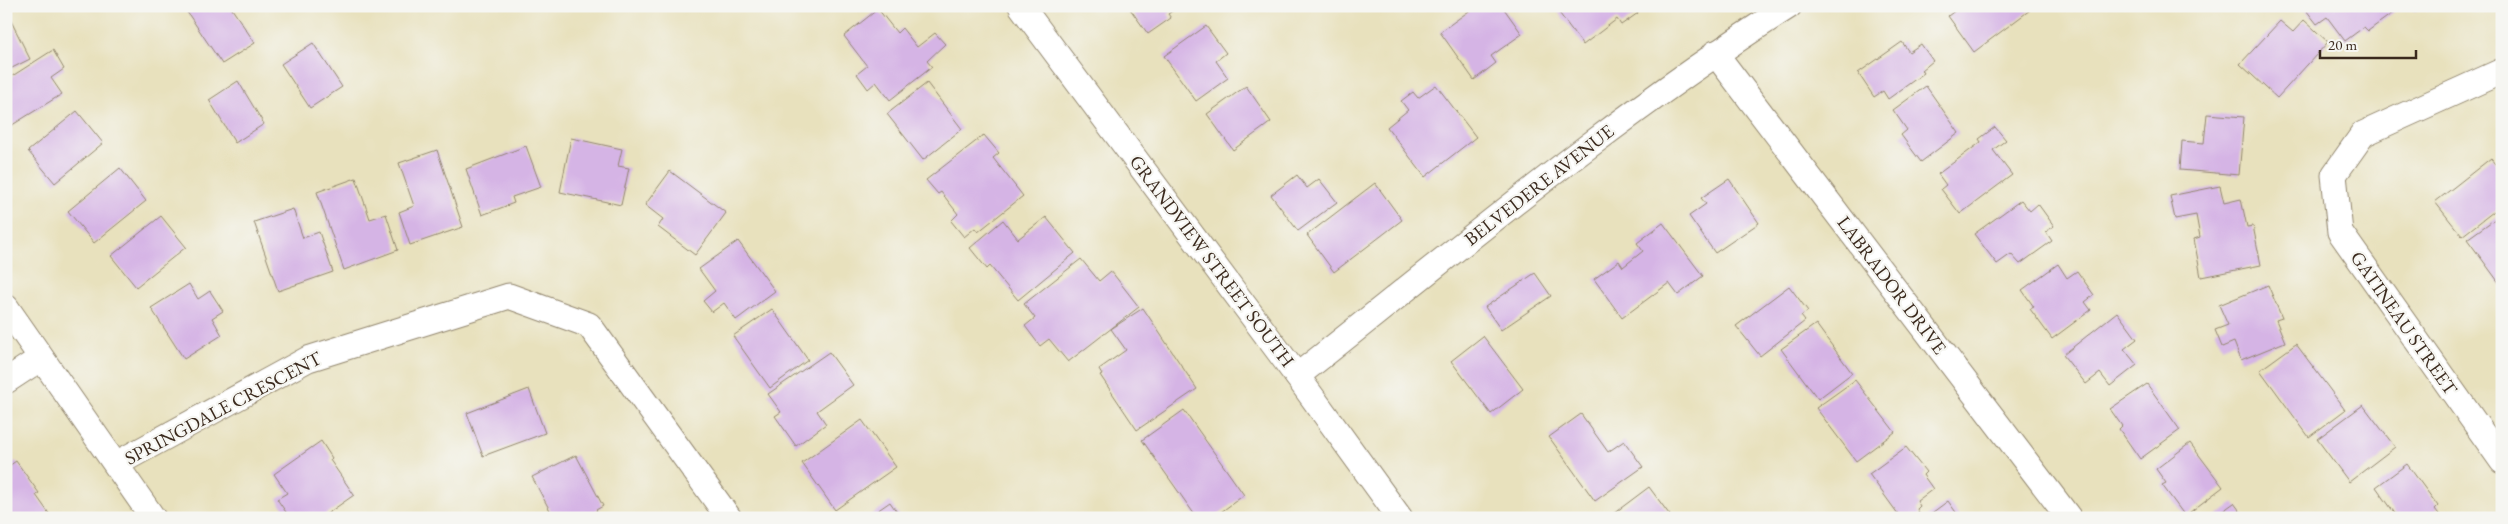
<svg xmlns="http://www.w3.org/2000/svg" width="2508" height="524" viewBox="0 0 2508 524" font-family="'EB Garamond',serif">
  <style>
    .building { fill: #d5b4e5 }
    .lines { fill: none; stroke-linecap: round; stroke-linejoin: round }
    .minor-casing { stroke: #92866e; stroke-width: 27 }
    .minor { stroke: #fff; stroke-width: 25 }
    .labels { text-anchor: middle; dominant-baseline: central; stroke-width: 4.5; stroke-linejoin: round; paint-order: stroke }
    .street-label { font-size: 19px; fill: #3b2a1e; stroke: #f6f6f2 }
  </style>
  <rect width="100%" height="100%" fill="#f6f6f2"/>
  <filter id="ink" filterUnits="userSpaceOnUse"><feTurbulence type="fractalNoise" baseFrequency=".02" numOctaves="2"/><feDisplacementMap in="SourceGraphic" scale="10" xChannelSelector="R" yChannelSelector="G"/><feConvolveMatrix kernelMatrix="1 2 1 2 8 2 1 2 1" color-interpolation-filters="sRGB"/></filter>
  <filter id="wash" filterUnits="userSpaceOnUse"><feTurbulence type="fractalNoise" baseFrequency=".0096" numOctaves="4" result="noise"/><feDisplacementMap in="SourceGraphic" scale="20" xChannelSelector="R" yChannelSelector="G"/><feGaussianBlur stdDeviation="1.12" result="paint"/><feColorMatrix in="noise" values="0 0 0 0 0 0 0 0 0 0 0 0 0 0 0 0 0 1.4 0 .05"/><feComposite in="paint" operator="in"/></filter>
  <g filter="url(#wash)">
    <rect width="100%" height="100%" fill="#e8e1bd"/>
    <g id="blocks">
      <g class="building">
        <path d="M183,6H230L255,43L222,64Z"/>
        <path d="M1128,6H1179L1168,14L1171,18L1148,34Z"/>
        <path d="M1476,6H1502L1522,34L1491,56L1496,63L1474,80L1440,32Z"/>
        <path d="M1554,6H1634L1638,13L1621,25L1617,19L1583,45Z"/>
        <path d="M1961,6H2028L2030,10L1974,52L1948,16Z"/>
        <path d="M2311,6H2390L2394,12L2368,31L2364,27L2345,41L2327,17L2317,24L2306,10Z"/>
        <path d="M2411,6H2423L2415,12Z"/>
        <path d="M878,9L897,33L902,28L917,47L935,33L945,44L927,61L932,67L890,100L876,82L868,89L857,74L867,66L844,36Z"/>
        <path d="M6,11L30,59L6,71Z"/>
        <path d="M2304,20L2328,42L2277,98L2240,64L2280,21L2293,32Z"/>
        <path d="M1206,26L1226,53L1216,61L1228,78L1196,101L1164,56Z"/>
        <path d="M1902,42L1909,52L1921,44L1933,61L1922,70L1924,73L1888,99L1883,91L1874,97L1858,73Z"/>
        <path d="M313,43L342,87L310,108L281,64Z"/>
        <path d="M53,50L64,69L51,78L62,94L9,127L6,122V80Z"/>
        <path d="M238,81L264,124L235,143L209,100Z"/>
        <path d="M927,83L962,129L923,160L887,114Z"/>
        <path d="M1436,85L1476,137L1425,177L1387,127L1408,110L1401,101L1413,92L1418,98Z"/>
        <path d="M1246,86L1271,122L1233,150L1207,114Z"/>
        <path d="M1926,86L1959,133L1921,162L1901,135L1907,130L1893,110Z"/>
        <path d="M77,111L103,143L55,183L28,151Z"/>
        <path d="M2207,114L2244,117L2239,175L2180,170L2182,141L2204,143Z"/>
        <path d="M1995,127L2006,140L1993,150L2012,175L1960,214L1941,189L1946,185L1938,174L1981,142L1979,139Z"/>
        <path d="M984,135L999,153L993,158L1023,196L978,232L975,228L964,237L951,221L958,214L941,192L938,194L926,180Z"/>
        <path d="M571,138L622,149L618,166L629,168L621,205L560,192Z"/>
        <path d="M526,146L541,187L512,197L514,203L482,215L466,169Z"/>
        <path d="M437,150L463,227L410,245L399,212L414,206L399,163Z"/>
        <path d="M2491,158L2502,171V205L2462,236L2435,202Z"/>
        <path d="M120,168L146,201L94,243L68,211Z"/>
        <path d="M670,171L726,213L695,255L658,227L663,219L645,205Z"/>
        <path d="M1297,175L1307,188L1319,179L1337,202L1298,231L1271,195Z"/>
        <path d="M356,178L370,219L386,214L398,250L344,270L317,192Z"/>
        <path d="M1729,179L1759,223L1715,253L1689,216L1706,204L1701,198Z"/>
        <path d="M1375,183L1402,220L1334,272L1307,235Z"/>
        <path d="M2220,186L2224,203L2241,199L2247,227L2253,226L2261,265L2201,277L2194,239L2200,237L2196,215L2175,219L2170,196Z"/>
        <path d="M2021,200L2030,211L2038,204L2054,226L2046,232L2052,241L2020,264L2011,254L1997,264L1974,234Z"/>
        <path d="M293,209L303,238L319,232L333,272L278,291L254,222Z"/>
        <path d="M2502,214V283L2500,284L2467,239Z"/>
        <path d="M161,216L186,247L136,287L111,256Z"/>
        <path d="M1046,217L1075,253L1018,300L990,266L987,269L970,248L1003,220L1018,239Z"/>
        <path d="M1663,223L1703,276L1678,295L1669,283L1622,318L1594,279L1619,261L1623,267L1643,251L1637,243Z"/>
        <path d="M738,241L775,291L736,320L724,303L712,312L703,301L715,291L699,269Z"/>
        <path d="M1081,259L1099,281L1111,271L1139,307L1068,362L1049,339L1040,346L1025,326L1035,318L1024,304Z"/>
        <path d="M2058,264L2067,278L2077,271L2094,295L2085,302L2091,310L2052,339L2030,309L2034,307L2022,290Z"/>
        <path d="M1535,273L1551,296L1501,330L1485,307Z"/>
        <path d="M189,284L198,299L210,291L223,311L212,318L222,335L184,359L151,308Z"/>
        <path d="M2268,285L2282,318L2276,320L2285,342L2241,360L2234,342L2222,347L2215,330L2228,325L2219,305Z"/>
        <path d="M1789,286L1808,311L1801,316L1805,321L1760,356L1736,326Z"/>
        <path d="M1143,308L1197,389L1137,430L1100,375L1102,374L1099,369L1126,350L1111,329Z"/>
        <path d="M772,309L808,360L770,388L733,336Z"/>
        <path d="M2117,312L2137,339L2124,349L2137,365L2110,386L2100,373L2086,384L2063,355Z"/>
        <path d="M1816,324L1852,373L1818,399L1781,349Z"/>
        <path d="M1483,336L1523,389L1491,414L1451,361Z"/>
        <path d="M2296,344L2345,410L2309,437L2260,370Z"/>
        <path d="M829,352L853,385L817,411L826,424L796,446L775,416L781,412L768,394Z"/>
        <path d="M1855,380L1895,432L1856,461L1816,408Z"/>
        <path d="M2147,384L2180,430L2140,459L2119,429L2122,426L2110,409Z"/>
        <path d="M529,389L545,433L483,456L467,413Z"/>
        <path d="M2363,405L2395,447L2349,482L2317,439Z"/>
        <path d="M1184,410L1244,495L1213,518H1197L1142,440Z"/>
        <path d="M1581,414L1608,452L1624,441L1643,467L1595,501L1549,437Z"/>
        <path d="M862,420L896,467L835,510L802,463Z"/>
        <path d="M321,441L332,458L330,460L354,495L321,518H290L277,499L287,493L274,474Z"/>
        <path d="M2190,443L2223,487L2185,516L2162,485L2166,483L2156,469Z"/>
        <path d="M1906,447L1926,472L1923,475L1933,489L1917,501L1920,506L1917,509L1920,515L1916,518H1901L1869,474Z"/>
        <path d="M576,455L603,506L596,510L599,515L594,518H554L532,477Z"/>
        <path d="M16,461L39,493L36,495L50,515L45,518H6V468Z"/>
        <path d="M2407,464L2438,506L2435,509L2442,518H2392L2396,515L2376,487Z"/>
        <path d="M1649,487L1672,518H1610L1609,517Z"/>
        <path d="M1948,501L1960,518H1925Z"/>
        <path d="M890,502L901,518H867Z"/>
        <path d="M2234,503L2245,518H2213Z"/>
      </g>
    </g>
  </g>
  <g filter="url(#ink)">
    <use href="#blocks" fill-opacity="0" stroke="#92866e" stroke-width="1"/>
    <g class="lines">
      <g class="minor-casing">
        <g id="minor">
          <path d="M1021,6L1297,376L1400,518"/>
          <path d="M1715,53L2069,518"/>
          <path d="M2502,71L2363,134L2334,175L2340,232L2502,461"/>
          <path d="M6,307L153,518"/>
          <path d="M1297,376C1458,249 1615,116 1789,6"/>
          <path d="M6,381L41,358"/>
          <path d="M116,464L308,359L509,296L589,325L729,518"/>
        </g>
      </g>
      <use href="#minor" class="minor"/>
    </g>
  </g>
  <g class="labels">
    <g class="street-label">
      <text transform="translate(1539 185) rotate(-38)">BELVEDERE AVENUE</text>
      <text transform="translate(1212 261) rotate(53)">GRANDVIEW STREET SOUTH</text>
      <text transform="translate(1892 285) rotate(53)">LABRADOR DRIVE</text>
      <text transform="translate(2404 323) rotate(55)">GATINEAU STREET</text>
      <text transform="translate(223 408) rotate(-28)">SPRINGDALE CRESCENT</text>
    </g>
  </g>
  <rect width="2508" height="524" fill="none" stroke="#f6f6f2" stroke-width="25"/>
  <path d="M2320 50v8h96v-8" fill="none" stroke="#3b2a1e" stroke-width="2.5"/>
  <text x="2328" y="50" font-size="15" fill="#3b2a1e" stroke="#f6f6f2" stroke-width="4" paint-order="stroke">20 m</text>
</svg>
